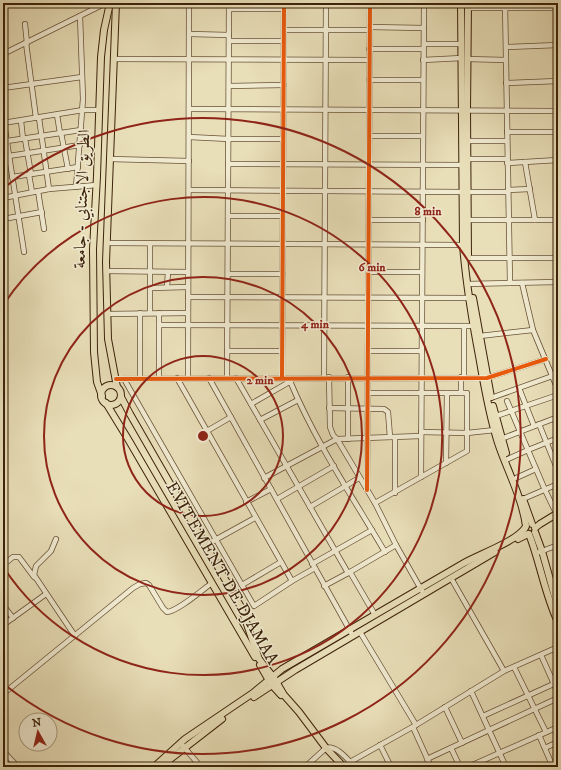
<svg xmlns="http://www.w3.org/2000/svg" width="561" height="770" viewBox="0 0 561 770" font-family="'IM FELL DW Pica',Amiri,serif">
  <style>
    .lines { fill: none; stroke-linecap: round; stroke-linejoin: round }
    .minor-casing { stroke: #685236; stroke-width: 6 }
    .major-casing { stroke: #3d230a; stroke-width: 8 }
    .minor { stroke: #f0ead1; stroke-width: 4.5 }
    .major { stroke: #e8deb8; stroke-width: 6 }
    .cycleway-casing { stroke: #f0ead1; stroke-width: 6 }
    .cycleway { stroke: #e8590c; stroke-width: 4 }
    .ring { fill: none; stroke: #8f2418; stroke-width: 2 }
    .labels { text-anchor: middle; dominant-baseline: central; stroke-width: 3; stroke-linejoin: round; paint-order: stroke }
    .street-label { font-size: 17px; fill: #3d230a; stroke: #f0ead1 }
    .centre { fill: #8f2418; stroke: #f0ead1; stroke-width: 2 }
    .ring-label { font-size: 12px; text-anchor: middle; font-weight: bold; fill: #8f2418; stroke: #f0ead1; stroke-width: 3; stroke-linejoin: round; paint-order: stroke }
  </style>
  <rect width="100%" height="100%" fill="#e8deb8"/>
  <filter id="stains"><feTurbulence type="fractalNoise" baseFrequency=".005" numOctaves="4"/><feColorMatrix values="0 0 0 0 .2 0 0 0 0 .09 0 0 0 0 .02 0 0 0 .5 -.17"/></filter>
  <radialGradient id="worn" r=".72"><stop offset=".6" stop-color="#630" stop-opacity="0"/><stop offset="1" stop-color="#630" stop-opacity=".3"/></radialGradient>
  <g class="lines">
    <g class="minor-casing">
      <g id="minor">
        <path d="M505,3L510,283"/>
        <path d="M370,5H424"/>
        <path d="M468,8H558"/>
        <path d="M229,9H284"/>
        <path d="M25,24L27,43"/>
        <path d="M370,27L424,28"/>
        <path d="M284,30H370"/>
        <path d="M190,34L229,35"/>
        <path d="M229,41H284"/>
        <path d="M26,43L36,118"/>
        <path d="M424,44H462"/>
        <path d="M506,47L558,45"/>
        <path d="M369,49H423"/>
        <path d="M3,54L106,3"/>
        <path d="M114,59L369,60"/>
        <path d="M467,59L506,60"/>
        <path d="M423,60L462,58"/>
        <path d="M369,80H423"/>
        <path d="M506,83L558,81"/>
        <path d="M229,86L284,85"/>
        <path d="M3,88L82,77"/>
        <path d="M189,109L558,111"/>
        <path d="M57,115L60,133"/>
        <path d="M39,118L49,189"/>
        <path d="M21,121L23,139"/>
        <path d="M3,123L83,110H99"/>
        <path d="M4,123L24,252"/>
        <path d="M507,132H558"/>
        <path d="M61,133L68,169"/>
        <path d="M369,136H423"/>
        <path d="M189,137L229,139H283"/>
        <path d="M25,139L31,174"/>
        <path d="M7,141L81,130"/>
        <path d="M467,141H507"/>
        <path d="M9,156L80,145"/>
        <path d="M110,159L189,161"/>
        <path d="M467,159H507"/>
        <path d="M525,162L535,220"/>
        <path d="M507,163L558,160"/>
        <path d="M228,164L463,165"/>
        <path d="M29,175L32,192"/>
        <path d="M12,177L78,167"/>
        <path d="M76,187L83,99L80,16"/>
        <path d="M189,190L463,192"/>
        <path d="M508,190L530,189"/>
        <path d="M38,191L44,229"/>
        <path d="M468,192H508"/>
        <path d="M3,198L49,189L97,185"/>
        <path d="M228,216H283"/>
        <path d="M3,219L42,212"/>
        <path d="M369,220H423"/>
        <path d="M468,220H558"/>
        <path d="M107,243L464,245"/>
        <path d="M466,258H558"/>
        <path d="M106,271L188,272"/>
        <path d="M369,272H422"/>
        <path d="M228,274H283"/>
        <path d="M558,282V268"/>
        <path d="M522,283L533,330L558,390"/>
        <path d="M467,284L558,282"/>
        <path d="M167,287L168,272"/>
        <path d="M150,288L188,287"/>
        <path d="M188,297L469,298"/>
        <path d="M150,313V244"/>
        <path d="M107,314L188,313"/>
        <path d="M159,325L474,326"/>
        <path d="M480,336L533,330"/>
        <path d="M227,351H282"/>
        <path d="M368,351H422"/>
        <path d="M329,377L330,427L333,435L337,439L421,436"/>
        <path d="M348,377V439"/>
        <path d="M461,377V393"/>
        <path d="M464,377V326"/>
        <path d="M159,378V313"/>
        <path d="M177,378L292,581"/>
        <path d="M188,378L189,3"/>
        <path d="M209,378L353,636"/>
        <path d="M227,378L229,3"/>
        <path d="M236,378L348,573"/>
        <path d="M282,378L284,3"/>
        <path d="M324,378L326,3"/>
        <path d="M116,379L487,378L546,359"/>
        <path d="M124,379L254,606L292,581L315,568"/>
        <path d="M140,379V313"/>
        <path d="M290,381C315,441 352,496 385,552"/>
        <path d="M519,388L534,426"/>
        <path d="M368,393H467V451L375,503"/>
        <path d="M491,398L558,374"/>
        <path d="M507,401L545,490L558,517"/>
        <path d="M251,404L291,381"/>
        <path d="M329,408L384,409L388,412L390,437"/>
        <path d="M496,416L558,395"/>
        <path d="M260,420L298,400"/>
        <path d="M539,424L558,471"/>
        <path d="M207,431L231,417"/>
        <path d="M421,432L467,433L495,430"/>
        <path d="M501,439L558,417"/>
        <path d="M508,459L528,450L558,438"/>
        <path d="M446,463L447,393"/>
        <path d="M421,477L424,3"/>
        <path d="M264,478L337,439L375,503L396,545L422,591"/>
        <path d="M516,478L536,469"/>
        <path d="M367,490L370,3"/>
        <path d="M395,493V437"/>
        <path d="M277,499L334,466"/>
        <path d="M523,499L558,484"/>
        <path d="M246,502L271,489"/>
        <path d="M310,507L359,478"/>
        <path d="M56,539L51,551L36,566L34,575L75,636"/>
        <path d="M206,545L255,518"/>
        <path d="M537,553L558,545"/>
        <path d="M312,564L372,530"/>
        <path d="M3,565L13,557H19L34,577"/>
        <path d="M350,572L375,615"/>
        <path d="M451,578L504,671"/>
        <path d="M242,585L281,562"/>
        <path d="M324,586L350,572L396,545"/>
        <path d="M3,605L13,618"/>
        <path d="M3,625L46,594"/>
        <path d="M360,632L416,725"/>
        <path d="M556,637L558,642"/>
        <path d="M541,655L558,693"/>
        <path d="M514,667L546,732"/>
        <path d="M471,691L506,767"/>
        <path d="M3,694L133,588L140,584L146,583L149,585L163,608L167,612C178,611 202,590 212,583"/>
        <path d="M445,707L462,743"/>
        <path d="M483,716L558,682"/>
        <path d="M413,727L431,767"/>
        <path d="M539,735L553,767"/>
        <path d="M380,745L391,767"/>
        <path d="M183,746L201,767"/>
        <path d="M451,748L460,767"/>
        <path d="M545,748L558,742"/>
        <path d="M3,751L18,767"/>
        <path d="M427,759L558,698"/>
        <path d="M350,762L416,725L504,671L558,647"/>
        <path d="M305,767L326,748C337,745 348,760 355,767"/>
        <path d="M468,767L558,727"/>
        <path d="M557,767L558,766"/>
      </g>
    </g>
    <g class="major-casing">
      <g id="major">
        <path d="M116,3L106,262L108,339L117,387"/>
        <path d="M461,3L463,245C466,283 472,319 479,356C484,385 489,415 498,443C507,470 522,497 526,526"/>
        <path d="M468,257L467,110L468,3"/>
        <path d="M473,298L491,397"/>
        <circle cx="111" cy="395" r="10"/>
        <path d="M102,396L97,382L94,352L93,249L97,176L101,57L104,30L110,3"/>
        <path d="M121,397L130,414L241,607L259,659L274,678L284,695L299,712L326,748L344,767"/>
        <path d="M106,403L128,439L255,657"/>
        <path d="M493,406L506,453"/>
        <path d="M523,499L532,524"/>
        <path d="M535,528L540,524L558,513"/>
        <path d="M535,532L542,551L558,608"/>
        <path d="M529,534C540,562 545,595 558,622"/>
        <path d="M518,539L528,534"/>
        <path d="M260,665L271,684L281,695"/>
        <path d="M254,697L295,670L495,552"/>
        <path d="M154,767L185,739L253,693L282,669L464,563C480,554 515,542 525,528"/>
        <path d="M160,767L222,719"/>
      </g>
    </g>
    <use href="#minor" class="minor"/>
    <use href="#major" class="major"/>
    <g class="cycleway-casing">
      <g id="cycleway">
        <path d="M282,378L284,3"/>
        <path d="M116,379L487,378L546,359"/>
        <path d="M367,490L370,3"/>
      </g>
    </g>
    <use href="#cycleway" class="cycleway"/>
  </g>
  <g class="ring">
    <circle cx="203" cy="436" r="80"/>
    <circle cx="203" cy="436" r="159"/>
    <path d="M4 304A239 239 0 1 1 4 568"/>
    <path d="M5 187A318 318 0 1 1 5 685"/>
  </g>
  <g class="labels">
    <g class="street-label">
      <text transform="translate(82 199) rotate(-88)">الطريق الاجتنابي - جامعة</text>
      <text transform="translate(222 573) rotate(60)">EVITEMENT DE DJAMAA</text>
    </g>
  </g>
  <circle cx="203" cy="436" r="6" class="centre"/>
  <g class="ring-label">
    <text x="428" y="215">8 min</text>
    <text x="372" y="271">6 min</text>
    <text x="315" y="328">4 min</text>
    <text x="260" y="384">2 min</text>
  </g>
  <rect width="561" height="770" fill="none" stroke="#e8deb8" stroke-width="16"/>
  <rect x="4" y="4" width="553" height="762" fill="none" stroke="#3d230a" stroke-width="2"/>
  <rect x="8" y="8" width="545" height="754" fill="none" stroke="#3d230a"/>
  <g transform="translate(38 732) rotate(352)"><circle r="19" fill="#f0ead1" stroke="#a89a81"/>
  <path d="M0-3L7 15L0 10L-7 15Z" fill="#8f2418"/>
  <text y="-6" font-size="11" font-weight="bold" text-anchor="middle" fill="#3d230a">N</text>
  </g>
  <rect width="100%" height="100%" filter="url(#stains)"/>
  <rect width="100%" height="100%" fill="url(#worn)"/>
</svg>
